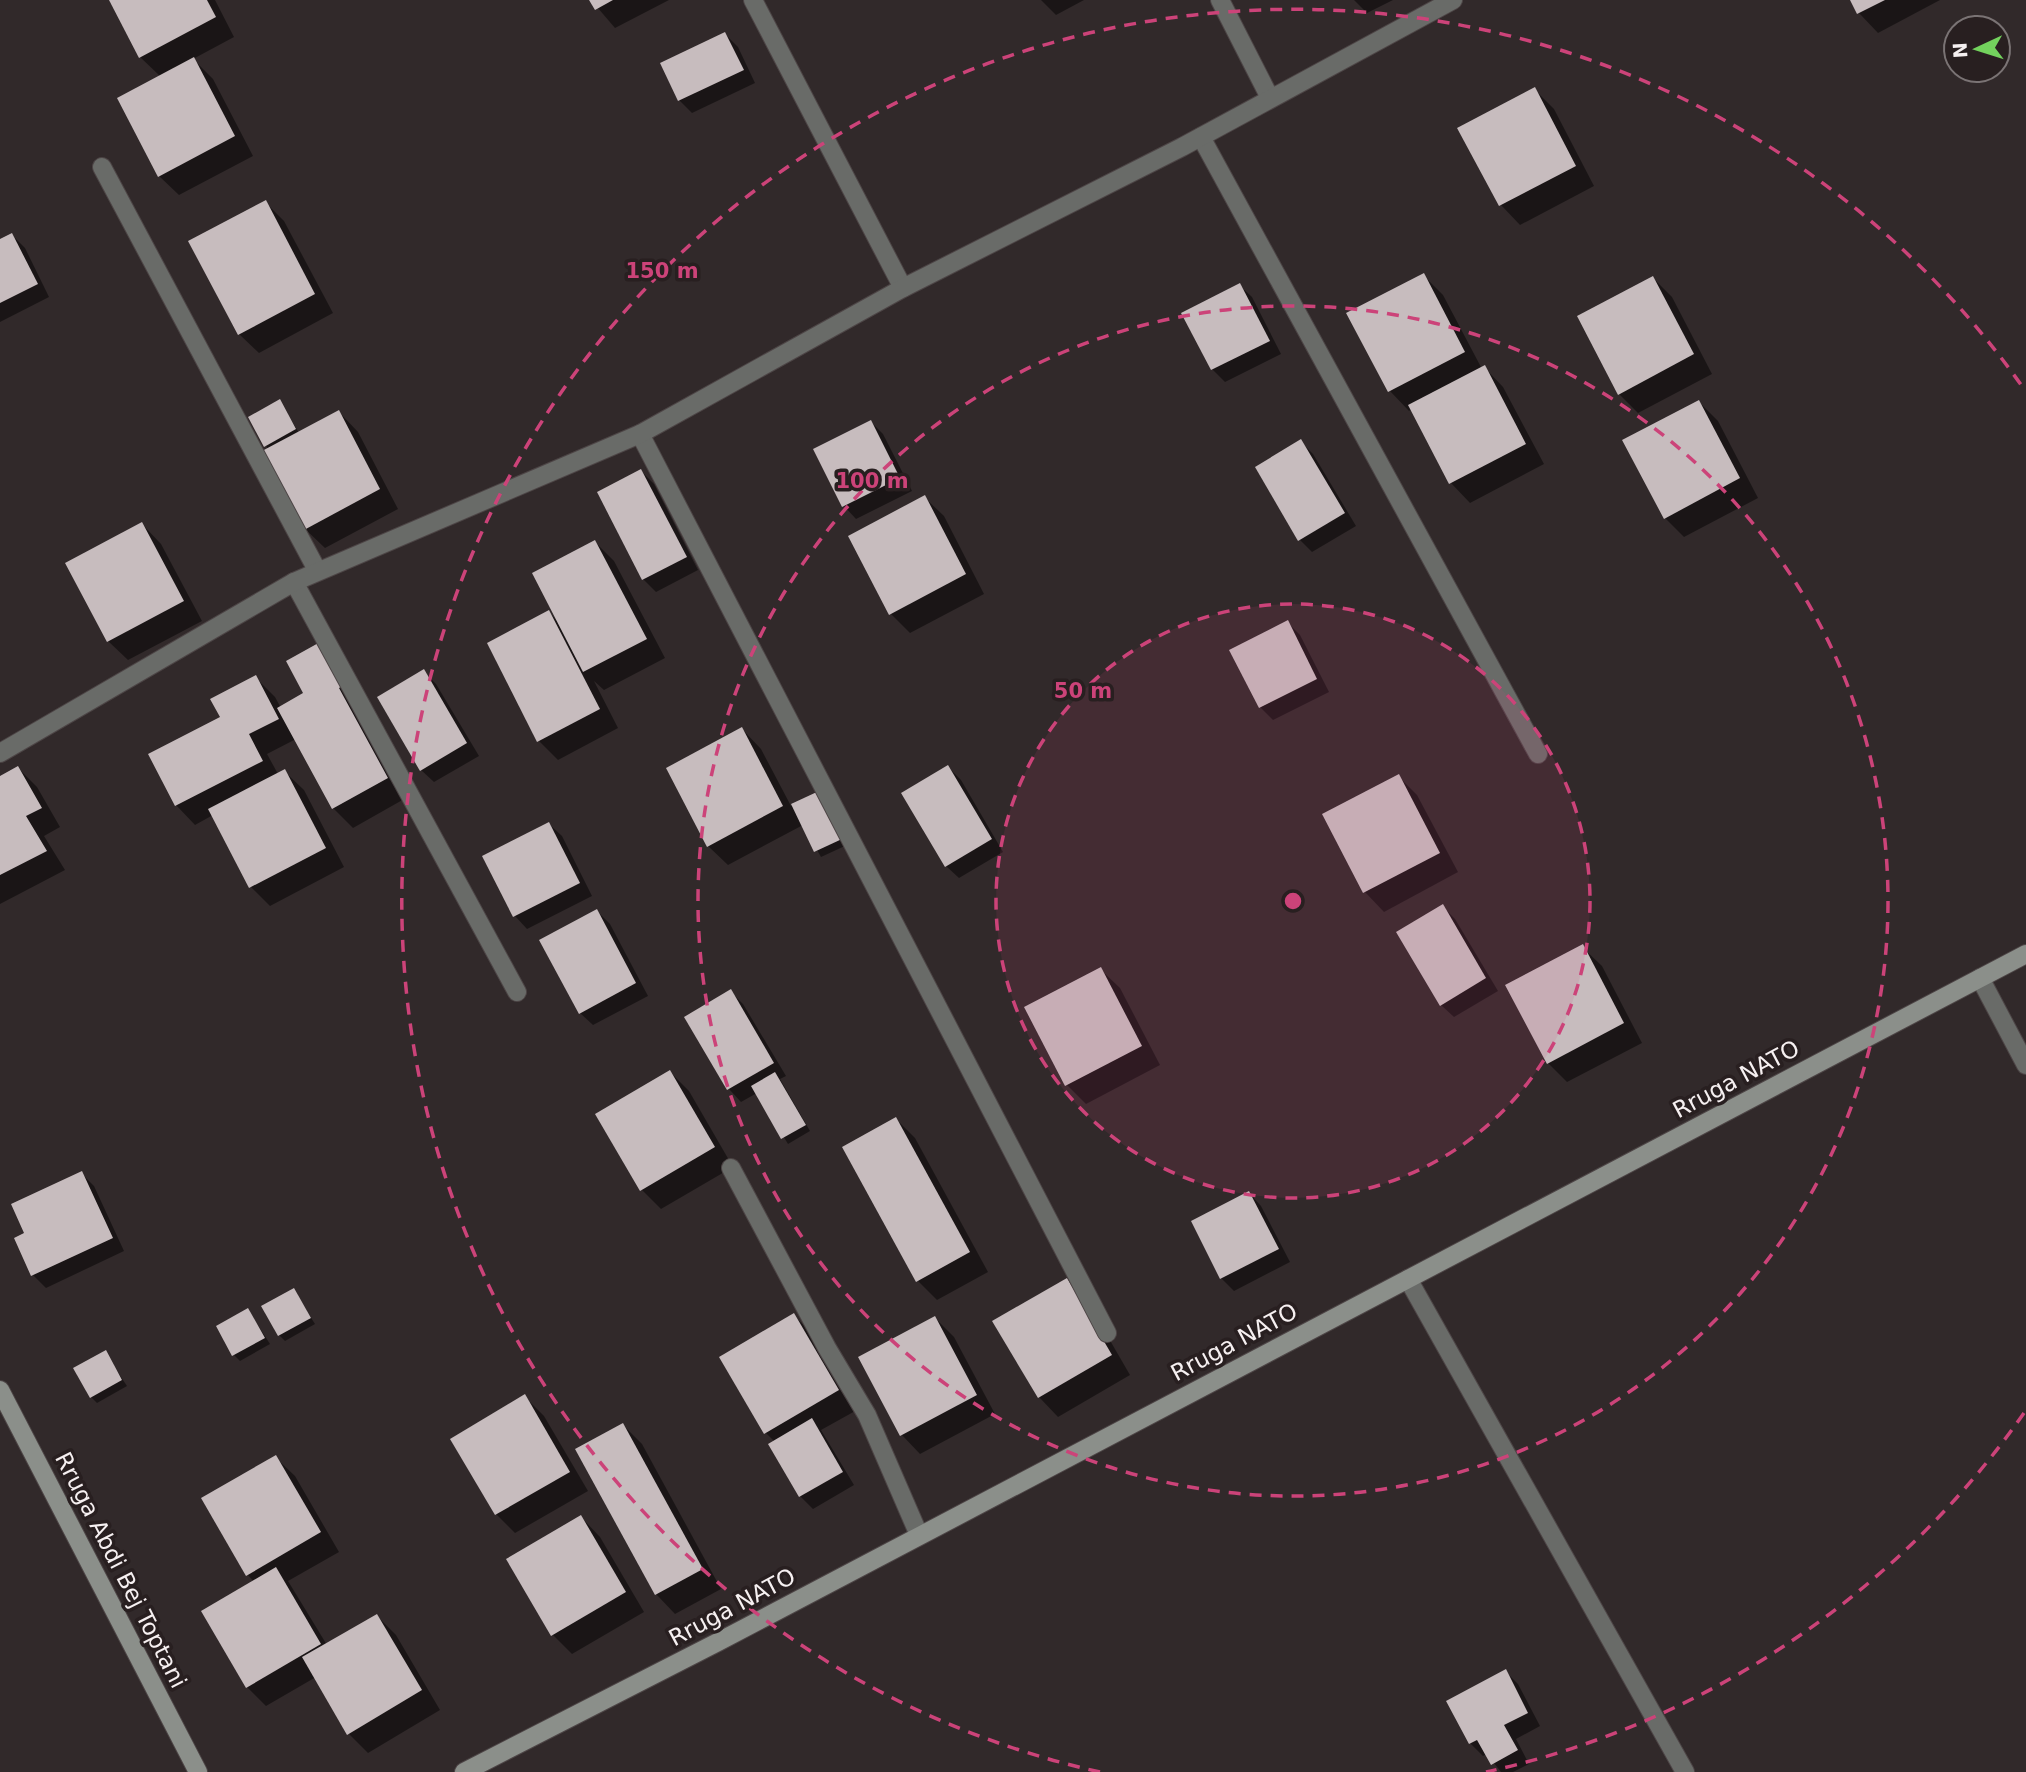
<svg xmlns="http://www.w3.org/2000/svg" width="2026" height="1772" viewBox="0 0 2026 1772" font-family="'DejaVu Sans',sans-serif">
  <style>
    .shadow { fill: #0007 }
    .building { fill: #c7bcbe }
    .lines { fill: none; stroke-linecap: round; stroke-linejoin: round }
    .street-casing { stroke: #4d4546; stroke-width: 20 }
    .secondary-casing { stroke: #4d4546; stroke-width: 20 }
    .street { stroke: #696b68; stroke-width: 18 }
    .secondary { stroke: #8b8f8a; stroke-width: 18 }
    .ring { fill: none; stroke: #cc4379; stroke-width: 3.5; stroke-dasharray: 12 9 }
    .labels { text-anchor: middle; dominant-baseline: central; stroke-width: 7; stroke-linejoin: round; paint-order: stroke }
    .street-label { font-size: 23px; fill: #f6f0f1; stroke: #281f20 }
    .centre { fill: #cc4379; stroke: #281f20; stroke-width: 3.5 }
    .ring-label { font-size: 21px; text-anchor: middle; font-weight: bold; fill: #cc4379; stroke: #281f20; stroke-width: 7; stroke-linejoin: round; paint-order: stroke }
  </style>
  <rect width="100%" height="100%" fill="#31292a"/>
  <g class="shadow">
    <path d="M111,0H215L234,37L193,59L213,79L253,156L179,195L159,176L161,77L140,57Z"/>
    <path d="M591,0H669L615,28Z"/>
    <path d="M1041,0H1084L1056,15Z"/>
    <path d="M1354,0H1393L1367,13Z"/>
    <path d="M1852,0H1940L1878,33L1859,13Z"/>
    <path d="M725,34L738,47L755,83L692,113L679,100Z"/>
    <path d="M1534,89L1554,109L1594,186L1520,225L1501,205L1460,128Z"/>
    <path d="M265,202L284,221L333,313L259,353L239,334Z"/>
    <path d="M12,235L25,248L49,297L0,322V241Z"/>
    <path d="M1423,275L1443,295L1482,369L1484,367L1503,387L1544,464L1470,503L1451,483L1412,409L1409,411L1390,391L1349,314Z"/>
    <path d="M1653,278L1672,297L1712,374L1638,413L1619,394Z"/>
    <path d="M1239,285L1252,297L1281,354L1225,382L1212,369Z"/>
    <path d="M280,402L299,433L339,412L358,432L398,509L325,548L305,529L268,449L250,418Z"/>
    <path d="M1699,402L1718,421L1758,498L1684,537L1665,518Z"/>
    <path d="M871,422L883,434L912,491L856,519L844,506L815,450Z"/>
    <path d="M1301,442L1313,454L1356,526L1312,552L1300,540Z"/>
    <path d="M641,471L654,484L698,570L656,592L643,579Z"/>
    <path d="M924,497L944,516L984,594L910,633L891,614Z"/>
    <path d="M142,524L161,544L202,621L128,660L108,641Z"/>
    <path d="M595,542L614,561L665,658L604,690L594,681L618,728L558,760L539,741L549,612L558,622Z"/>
    <path d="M1287,622L1300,635L1329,692L1273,720L1260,707Z"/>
    <path d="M322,643L406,798L353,828L333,808L296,739L267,754L278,774L284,771L304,790L344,867L270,906L251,887L213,815L195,825L176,805L222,718L256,678L275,697L281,708L306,694Z"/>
    <path d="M423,671L436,684L479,756L434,782L421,770Z"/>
    <path d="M742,729L761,749L791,806L818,793L847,845L821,857L803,825L728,865L708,846Z"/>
    <path d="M948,767L961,780L1003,852L959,878L946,866Z"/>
    <path d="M18,768L37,787L60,827L44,836L65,870L0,904V778Z"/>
    <path d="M1398,776L1417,795L1458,872L1384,912L1365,892L1324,815Z"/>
    <path d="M549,824L562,836L592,896L527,929L515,916L485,857Z"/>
    <path d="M1442,906L1455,919L1498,991L1454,1017L1441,1005Z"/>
    <path d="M597,911L610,924L648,996L593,1025L580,1013Z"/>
    <path d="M1582,947L1602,966L1642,1043L1567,1082L1548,1063Z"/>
    <path d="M1100,969L1120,988L1160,1065L1086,1104L1067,1085Z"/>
    <path d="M730,991L743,1004L786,1076L780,1079L810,1131L788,1144L757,1093L741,1102L729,1089L687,1017Z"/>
    <path d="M670,1072L689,1091L733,1167L661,1209L642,1190Z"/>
    <path d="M896,1119L915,1138L988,1272L937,1300L918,1281Z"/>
    <path d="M81,1173L94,1186L124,1251L46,1288L33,1275L16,1239L27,1234Z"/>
    <path d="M1249,1193L1261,1206L1290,1262L1234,1291L1221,1278Z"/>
    <path d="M1067,1280L1086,1299L1130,1375L1058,1417L1039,1397Z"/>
    <path d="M294,1291L315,1324L285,1341L279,1335Z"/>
    <path d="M248,1310L270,1344L240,1361L234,1355Z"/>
    <path d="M793,1315L813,1334L857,1410L821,1430L854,1485L813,1509L800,1496L775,1442L765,1432Z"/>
    <path d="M935,1318L954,1337L995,1414L920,1454L901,1434Z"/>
    <path d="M105,1353L127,1386L97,1403L91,1397Z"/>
    <path d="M525,1397L544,1416L588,1491L515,1533L496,1514Z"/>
    <path d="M623,1425L642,1444L721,1589L675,1614L656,1594Z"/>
    <path d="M275,1457L295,1476L339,1552L288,1581L327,1645L377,1616L396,1635L440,1710L368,1753L348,1733L316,1677L266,1706L247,1687L254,1582L247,1574Z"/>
    <path d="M581,1517L600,1537L644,1612L572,1654L553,1635Z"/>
    <path d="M1505,1671L1518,1684L1540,1726L1516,1739L1529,1764L1513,1772H1501L1487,1754L1483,1756L1470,1743L1448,1701Z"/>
  </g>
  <g class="building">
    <path d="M109,0H207L216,17L139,58Z"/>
    <path d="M589,0H613L595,10Z"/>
    <path d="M1850,0H1885L1857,14Z"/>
    <path d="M725,32L744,70L678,101L660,63Z"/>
    <path d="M194,57L235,136L158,177L117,98Z"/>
    <path d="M1535,87L1576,166L1499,206L1457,128Z"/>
    <path d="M266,200L315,294L238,335L188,241Z"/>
    <path d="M12,233L38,284L0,303V239Z"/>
    <path d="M1424,273L1465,352L1388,392L1346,313Z"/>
    <path d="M1653,276L1694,354L1618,395L1577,316Z"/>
    <path d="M1240,283L1270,341L1211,370L1181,313Z"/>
    <path d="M1485,365L1526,444L1449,484L1408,405Z"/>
    <path d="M280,399L296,429L264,447L248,417Z"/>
    <path d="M1699,400L1740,478L1664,519L1622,440Z"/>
    <path d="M339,410L380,489L304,530L262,451Z"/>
    <path d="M871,420L900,478L842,507L813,449Z"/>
    <path d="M1301,439L1345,513L1298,541L1255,467Z"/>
    <path d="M641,469L687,557L642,580L597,492Z"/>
    <path d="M925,495L966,574L889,615L848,536Z"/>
    <path d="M142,522L184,601L107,642L65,563Z"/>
    <path d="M595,540L647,639L583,672L532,573Z"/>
    <path d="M549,610L600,709L537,742L487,643Z"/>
    <path d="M1288,620L1317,679L1259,708L1229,650Z"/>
    <path d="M322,641L346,684L339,688L388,778L332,809L277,708L303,693L286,661Z"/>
    <path d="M424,669L467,743L420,771L377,697Z"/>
    <path d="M256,675L279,719L249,734L263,761L175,806L148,754L220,717L210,699Z"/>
    <path d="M742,727L783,806L707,847L666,768Z"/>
    <path d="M948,765L992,839L945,867L901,793Z"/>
    <path d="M18,766L42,808L26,816L47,851L0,875V776Z"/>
    <path d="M285,769L326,848L249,888L208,809Z"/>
    <path d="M1399,774L1440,853L1363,893L1322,814Z"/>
    <path d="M819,791L842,839L814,852L791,804Z"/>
    <path d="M549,822L580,883L513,917L482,856Z"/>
    <path d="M1443,904L1486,978L1440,1006L1396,932Z"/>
    <path d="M597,909L636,983L579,1014L539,940Z"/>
    <path d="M1583,944L1624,1023L1547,1064L1505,985Z"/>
    <path d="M1101,967L1142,1046L1065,1086L1024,1007Z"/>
    <path d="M731,989L774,1063L727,1090L684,1017Z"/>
    <path d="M670,1070L715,1147L640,1191L595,1114Z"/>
    <path d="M775,1072L806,1125L781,1139L751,1086Z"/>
    <path d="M896,1117L970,1252L916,1282L842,1147Z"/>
    <path d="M82,1171L113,1238L31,1276L14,1238L24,1233L11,1204Z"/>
    <path d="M1249,1191L1279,1249L1220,1279L1191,1221Z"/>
    <path d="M1067,1278L1112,1355L1038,1398L992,1321Z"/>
    <path d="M294,1288L311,1318L278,1336L261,1306Z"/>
    <path d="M248,1308L265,1338L232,1356L216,1326Z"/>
    <path d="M794,1313L839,1390L764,1434L719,1357Z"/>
    <path d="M935,1316L977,1395L900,1436L858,1357Z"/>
    <path d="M106,1350L122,1380L90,1398L73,1368Z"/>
    <path d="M525,1394L570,1472L495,1515L450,1439Z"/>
    <path d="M812,1418L843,1472L799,1497L768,1444Z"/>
    <path d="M623,1423L703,1569L655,1595L575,1449Z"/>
    <path d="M276,1455L321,1532L246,1576L201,1498Z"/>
    <path d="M581,1515L626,1592L551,1636L506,1559Z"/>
    <path d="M276,1567L321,1644L246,1688L201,1611Z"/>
    <path d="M377,1614L422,1690L347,1735L302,1657Z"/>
    <path d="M1506,1669L1528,1713L1504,1725L1518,1750L1491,1765L1477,1740L1469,1744L1446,1701Z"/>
  </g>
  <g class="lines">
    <g class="street-casing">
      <g id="street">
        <path d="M753,0L903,288"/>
        <path d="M1220,0L1270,98"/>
        <path d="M1201,137L1538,754"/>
        <path d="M102,167L317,570"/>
        <path d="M640,434L1107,1333"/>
        <path d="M294,582L517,992"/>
        <path d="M0,753L294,582L640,434L903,288L1182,147L1453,0"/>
        <path d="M1980,978L2026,1065"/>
        <path d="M731,1168L827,1348L867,1415L919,1535"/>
        <path d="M1408,1279L1685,1772"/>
      </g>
    </g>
    <g class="secondary-casing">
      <g id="secondary">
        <path d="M0,1390L198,1772"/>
        <path d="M464,1772L718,1642L2026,954"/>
      </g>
    </g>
    <use href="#street" class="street"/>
    <use href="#secondary" class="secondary"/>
  </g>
  <circle cx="1293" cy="901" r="297" fill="#cc4379" fill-opacity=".12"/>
  <g class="ring">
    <circle cx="1293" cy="901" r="297"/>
    <circle cx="1293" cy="901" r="595"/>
    <path d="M2024 1413A892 892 0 0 1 1486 1772M1100 1772A892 892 0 1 1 2024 389"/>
  </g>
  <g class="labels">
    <g class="street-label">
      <text transform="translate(1736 1079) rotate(-28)">Rruga NATO</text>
      <text transform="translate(1234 1342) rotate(-28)">Rruga NATO</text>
      <text transform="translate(121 1570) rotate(63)">Rruga Abdi Bej Toptani</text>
      <text transform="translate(732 1607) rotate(-28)">Rruga NATO</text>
    </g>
  </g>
  <circle cx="1293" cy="901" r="10" class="centre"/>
  <g class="ring-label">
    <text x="662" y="278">150 m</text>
    <text x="872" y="488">100 m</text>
    <text x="1083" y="698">50 m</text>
  </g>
  <g transform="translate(1977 49) rotate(266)"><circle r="33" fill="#281f20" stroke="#7a7374" stroke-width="2"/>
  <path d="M0-5L12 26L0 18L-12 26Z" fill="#73d25d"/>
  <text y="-10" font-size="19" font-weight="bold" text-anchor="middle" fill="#f6f0f1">N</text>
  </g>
</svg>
